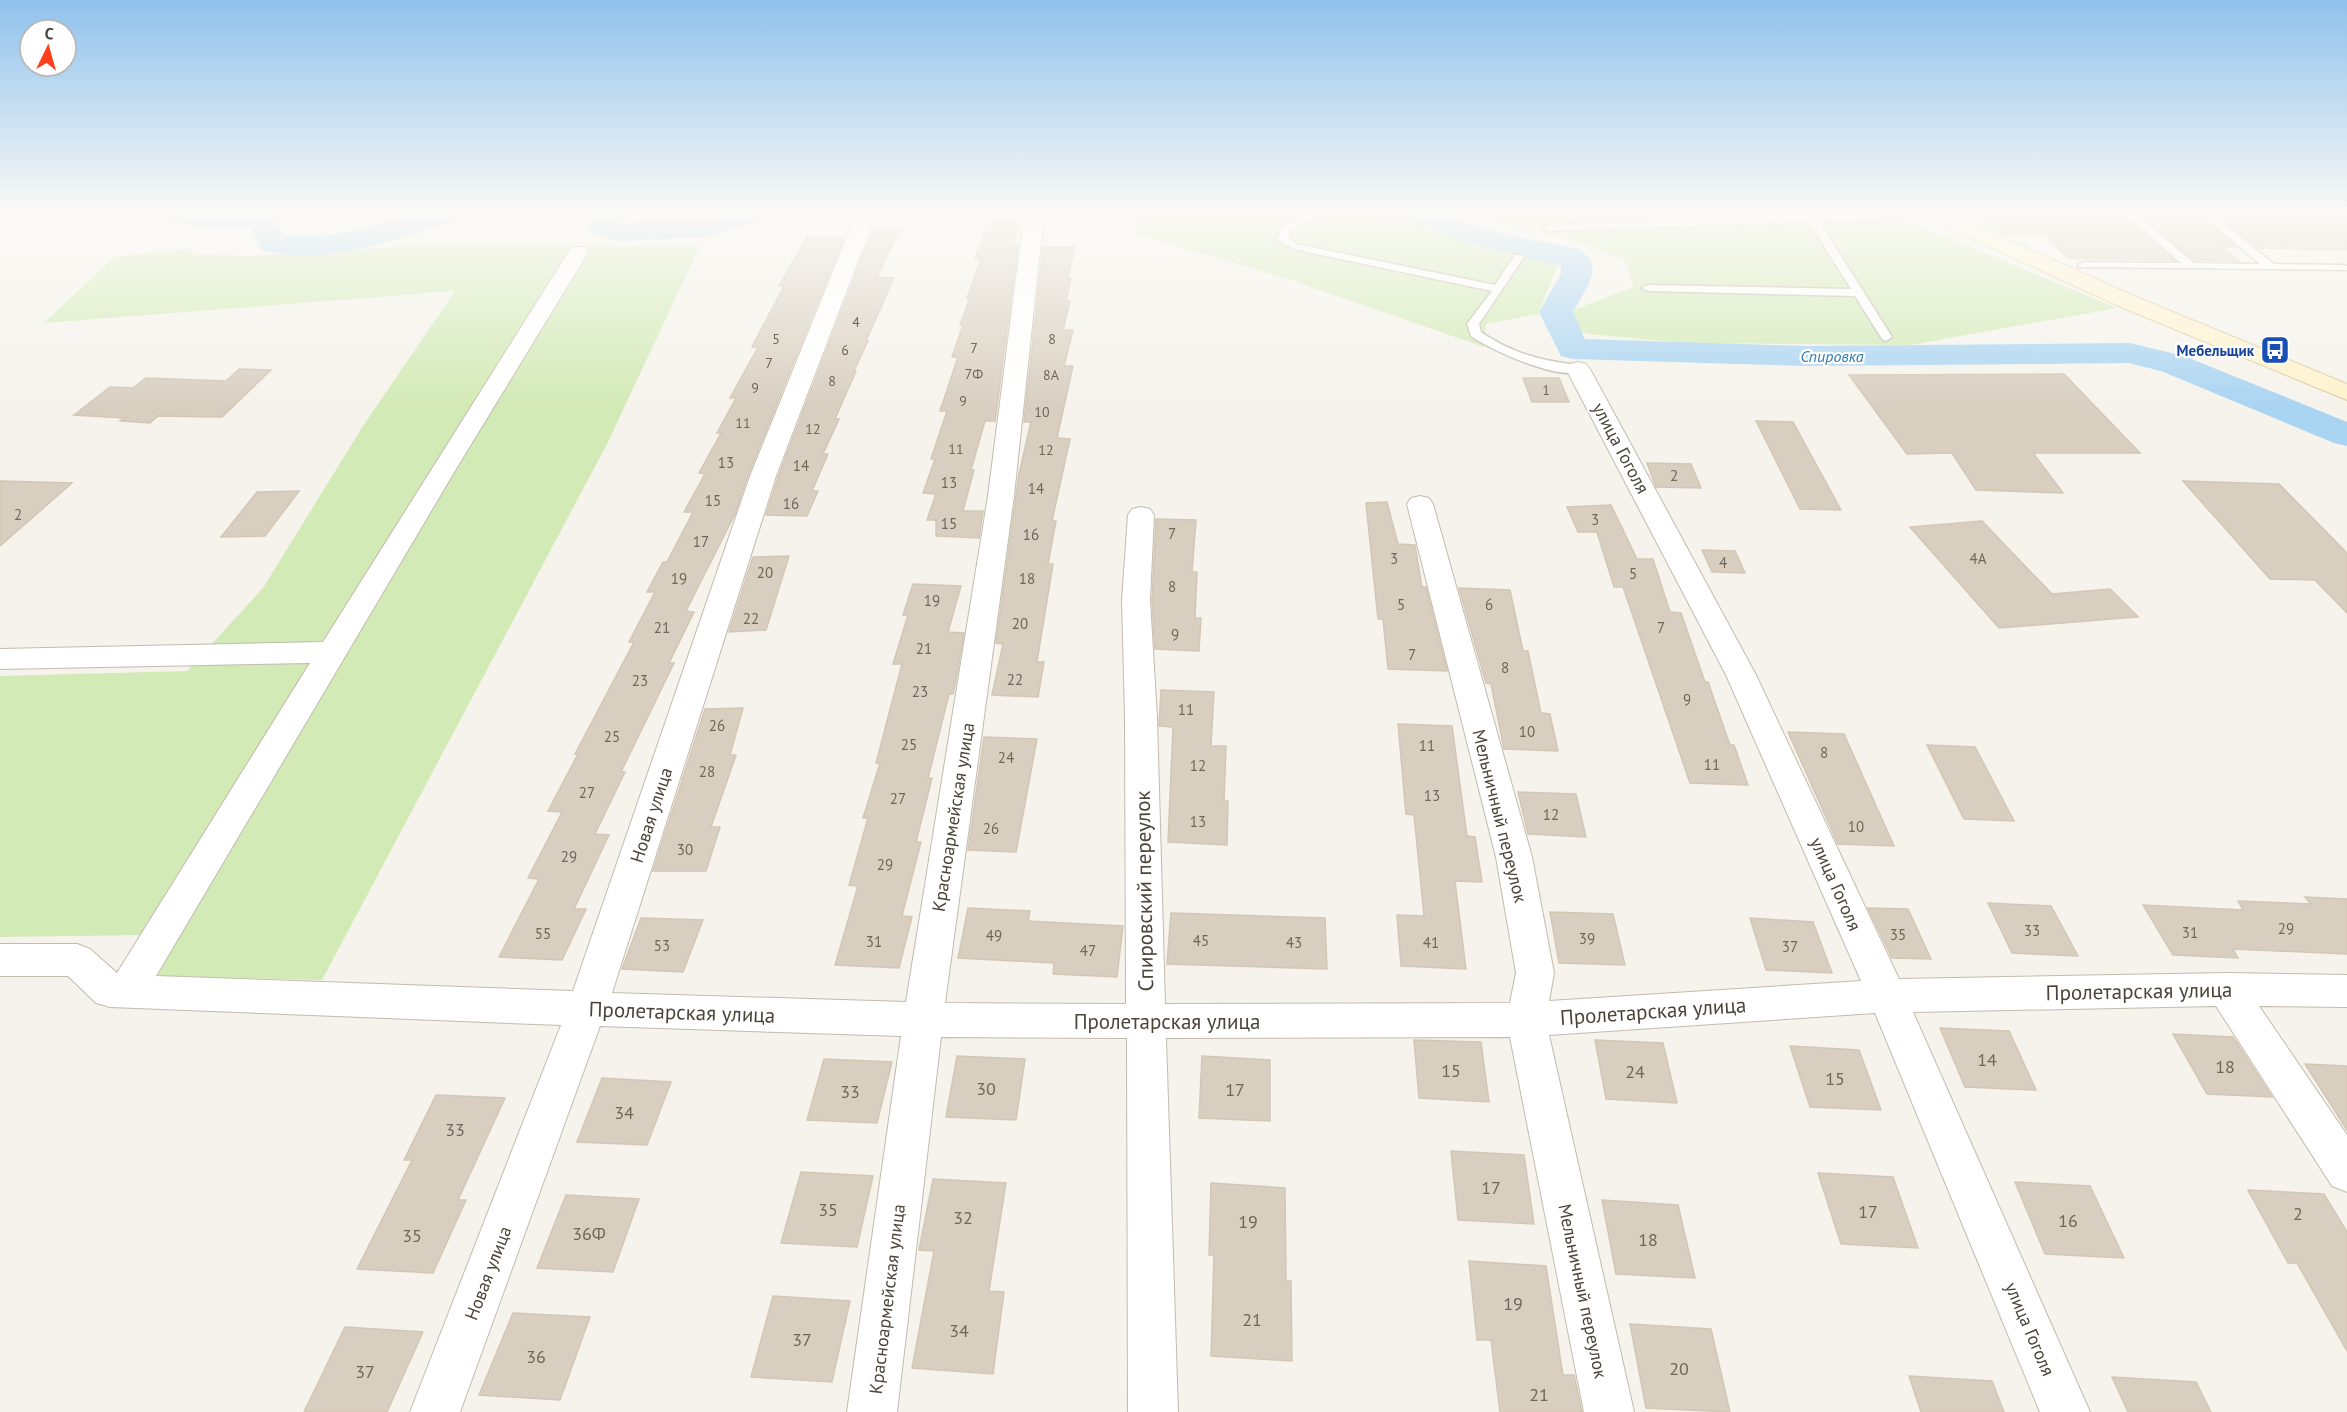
<svg xmlns="http://www.w3.org/2000/svg" width="2347" height="1412" viewBox="0 0 2347 1412" font-family="'PT Sans',sans-serif">
  <style>
    .green { fill: #d2eab5 }
    .lines { fill: none; stroke-linecap: round; stroke-linejoin: round }
    .river { fill: #a9d4f2; fill-rule: evenodd }
    .building { fill: #d8cfc1; stroke: #d3c7b4; stroke-width: 1.5 }
    .lane-casing { stroke: #c2bbae; stroke-width: 3 }
    .street-casing { stroke: #c2bbae; stroke-width: 2 }
    .secondary-casing { stroke: #d6c79b; stroke-width: 2 }
    .lane { fill: #fff; fill-rule: evenodd }
    .street { fill: #fff; fill-rule: evenodd }
    .secondary { fill: #fff3cd; fill-rule: evenodd }
    .labels { text-anchor: middle; dominant-baseline: central; stroke-width: 4.5; stroke-linejoin: round; paint-order: stroke }
    .far-number-label { font-size: 14px; fill: #6e675b }
    .far-transit-label { font-size: 15px; font-weight: bold; fill: #164399; stroke: #fff; text-anchor: end }
    .number-label { font-size: 15px; fill: #6e675b }
    .far-water-label { font-size: 16px; font-style: italic; fill: #2e7ab2; stroke: #fff }
    .street-label { font-size: 18px; fill: #4b4439; stroke: #fff }
    .near-number-label { font-size: 18px; fill: #6e675b }
    .near-street-label { font-size: 21px; fill: #4b4439; stroke: #fff }
  </style>
  <rect width="100%" height="100%" fill="#f6f3ec"/>
  <g class="green">
    <path d="M1139,212L1371,213L1559,261L1538,314L1486,324L1484,347L1288,279L1134,233Z"/>
    <path d="M1458,212H1886L2117,308L1910,345L1686,343L1588,334L1567,326L1564,314L1633,287L1625,260L1576,241Z"/>
    <path d="M700,246L607,444L322,980L124,975L147,935L0,937V676L187,671L263,588L363,426L455,291L44,323L114,257L187,249L196,254L251,256L396,247Z"/>
  </g>
  <g class="lines">
    <g class="river">
      <path d="M153,212H262L272,215L284,235L317,236L349,232L424,212H472L467,218C403,236 329,267 262,250L251,228L212,230L158,218Z"/>
      <path d="M599,212H629L621,223L704,219L729,212H775L770,218L706,237L617,241L592,232L588,226Z"/>
      <path d="M1395,212H1438L1492,231L1578,249C1607,267 1585,289 1573,312L1585,339L1807,346L2129,343L2184,356L2347,422V446L2334,443L2161,371L2129,363L1807,366L1573,359L1561,356L1539,312L1561,274V266L1473,244L1400,218Z"/>
    </g>
  </g>
  <g class="building">
    <path d="M1977,212H2120L2174,260L2068,258L2044,234H2001Z"/>
    <path d="M2136,212H2197L2237,247H2222L2239,261L2194,260Z"/>
    <path d="M2213,212H2347V250L2258,248Z"/>
    <path d="M989,221L1020,222L1013,245L1018,246L995,421H985L971,470H974L963,511H983L979,538L936,536V520H927L936,494L923,493L935,459H931L947,411H940L958,357H952L963,325H960L970,298H967L981,260L975,259Z"/>
    <path d="M873,229L899,230L877,277L894,278L866,341H868L854,371H856L835,419H839L823,454H828L812,491H818L807,516L766,515L778,477Z"/>
    <path d="M807,237L844,238L748,475L735,514L686,611L694,612L669,663H674L621,772H625L595,834L609,835L574,909H586L562,960L499,957L539,879L528,878L562,812L548,811L578,754H575L634,642H629L655,592H647L663,562H667L693,512H684L705,474L699,473L721,433H717L736,398H730L758,347H752L784,286H779Z"/>
    <path d="M1043,247H1075L1068,278L1071,279L1066,301H1070L1063,330H1073L1064,366H1073L1057,438L1070,439L1052,521H1056L1048,564H1053L1037,662H1044L1038,697L992,695L1003,644L996,643L1019,474L1031,422H1024Z"/>
    <path d="M239,369L271,370L222,417L158,416L150,423L120,421L125,418L74,415L110,387L133,388L146,378L226,381Z"/>
    <path d="M2064,374L2140,453H2033L2063,493L1976,490L1952,453L1907,454L1849,375Z"/>
    <path d="M1523,378H1559L1569,402H1532Z"/>
    <path d="M1756,421L1793,422L1841,510L1800,509Z"/>
    <path d="M1647,463L1691,464L1701,488L1656,487Z"/>
    <path d="M0,481L72,483L0,546Z"/>
    <path d="M2183,481L2279,484L2347,553V613L2315,580L2270,579Z"/>
    <path d="M299,491L265,536L221,537L257,492Z"/>
    <path d="M1387,502L1398,544L1415,545L1422,587H1426L1447,671L1388,669L1383,619H1378L1366,503Z"/>
    <path d="M1611,505L1637,559H1653L1670,612L1681,613L1705,682H1708L1730,745H1734L1748,785L1690,783L1623,587H1614L1597,532H1578L1567,507Z"/>
    <path d="M1156,519L1196,520L1192,572H1197L1195,618H1201L1199,651L1155,649L1152,600Z"/>
    <path d="M1982,521L2052,594L2110,589L2138,617L1999,628L1910,527Z"/>
    <path d="M1702,550L1735,551L1745,573L1712,572Z"/>
    <path d="M789,556L766,630L729,632L753,557Z"/>
    <path d="M913,584L961,586L948,632L964,633L955,685L953,694H949L928,778H932L916,842H921L902,916L912,917L899,968L835,965L858,886L849,885L868,818H863L880,763H876L902,664H893L908,615H903Z"/>
    <path d="M1459,588L1510,590L1523,651H1528L1541,713L1550,714L1558,751L1504,749L1491,684L1486,683Z"/>
    <path d="M1161,690L1214,692L1211,746H1226L1224,801H1228L1227,845L1168,842L1173,727L1159,726Z"/>
    <path d="M743,708L730,755H736L711,827H720L706,871H653L705,709Z"/>
    <path d="M1398,724L1452,726L1467,836L1475,837L1482,882L1455,881L1466,969L1401,966L1397,915L1424,916L1414,815L1406,814Z"/>
    <path d="M1788,732L1844,734L1894,846L1838,844Z"/>
    <path d="M984,737L1037,739L1016,852L968,850Z"/>
    <path d="M1927,745L1975,747L2014,821L1964,819Z"/>
    <path d="M1518,792L1576,794L1586,837L1528,834Z"/>
    <path d="M2305,897L2347,899V954L2233,949L2238,958L2173,955L2143,905L2243,910L2238,901L2311,904Z"/>
    <path d="M1988,903L2051,906L2078,956L2012,953Z"/>
    <path d="M968,908L1030,911L1028,921L1123,926L1117,977L1053,974L1054,963L958,958Z"/>
    <path d="M1868,908L1908,909L1931,959L1892,958Z"/>
    <path d="M1550,912L1613,914L1625,965L1559,963Z"/>
    <path d="M1171,913L1325,918L1327,969L1167,964Z"/>
    <path d="M641,918L703,920L683,972L622,969Z"/>
    <path d="M1750,918L1813,922L1832,973L1766,970Z"/>
    <path d="M1940,1028L2009,1031L2036,1090L1965,1087Z"/>
    <path d="M2173,1034L2233,1037L2272,1097L2207,1094Z"/>
    <path d="M1414,1040L1481,1042L1489,1102L1419,1098Z"/>
    <path d="M1595,1040L1663,1043L1677,1103L1606,1099Z"/>
    <path d="M1790,1046L1859,1050L1881,1110L1810,1107Z"/>
    <path d="M957,1056L1025,1059L1016,1120L946,1117Z"/>
    <path d="M1202,1056L1270,1060V1121L1199,1118Z"/>
    <path d="M824,1059L892,1062L877,1123L807,1120Z"/>
    <path d="M2305,1064L2347,1066V1130Z"/>
    <path d="M602,1078L671,1082L647,1145L577,1142Z"/>
    <path d="M436,1095L505,1098L458,1200H466L433,1273L357,1269L412,1160H404Z"/>
    <path d="M1451,1151L1524,1155L1534,1224L1458,1220Z"/>
    <path d="M801,1172L873,1176L857,1247L781,1243Z"/>
    <path d="M1818,1173L1893,1177L1918,1248L1841,1244Z"/>
    <path d="M933,1179L1006,1183L989,1291L1004,1292L993,1374L912,1368L934,1251L919,1250Z"/>
    <path d="M2015,1182L2090,1186L2124,1258L2045,1254Z"/>
    <path d="M1211,1183L1285,1188L1286,1281H1291L1292,1361L1211,1356L1214,1255H1209Z"/>
    <path d="M2248,1190L2324,1194L2347,1232V1351L2297,1263H2288Z"/>
    <path d="M566,1195L639,1199L613,1272L537,1268Z"/>
    <path d="M1602,1200L1678,1205L1695,1278L1616,1274Z"/>
    <path d="M1469,1261L1546,1266L1563,1375H1574L1582,1412H1500L1491,1340H1477Z"/>
    <path d="M773,1296L850,1301L832,1382L751,1377Z"/>
    <path d="M513,1313L590,1317L560,1400L479,1395Z"/>
    <path d="M1630,1324L1711,1329L1730,1412L1646,1408Z"/>
    <path d="M345,1327L423,1332L387,1412H304Z"/>
    <path d="M1909,1376L1992,1381L2004,1412H1921Z"/>
    <path d="M2112,1377L2196,1382L2211,1412H2128Z"/>
  </g>
  <g class="lines">
    <g class="lane-casing">
      <g id="lane">
        <path d="M1316,212H1329L1291,230L1288,237L1296,244L1495,285L1515,255H1523L1524,257L1479,324L1481,332C1511,353 1542,361 1578,365L1584,369C1566,385 1489,349 1471,336L1467,324L1492,291L1293,249L1278,240L1277,238L1283,226Z"/>
        <path d="M1888,212H1911L1881,219L1819,221L1892,337L1886,341L1882,339L1855,296L1648,291L1642,288L1648,285L1851,289L1809,222L1549,231L1544,228L1549,225Z"/>
        <path d="M2122,212H2133L2194,263L2260,264L2199,212H2210L2274,264L2344,265L2347,266V270L2079,267L2078,265L2083,262L2181,263Z"/>
      </g>
    </g>
    <g class="street-casing">
      <path id="street" d="M867,212L875,217L776,476L612,993L906,1002L988,496L1023,223L1026,219H1040L1043,223L1014,496L945,1003L1126,1004L1125,718L1122,600L1128,515L1132,509L1141,507L1150,509L1154,515L1150,600L1157,718L1165,1004L1510,1003L1516,973L1496,857L1407,504L1411,498L1420,496L1429,498L1433,504L1532,857L1554,973L1549,1001L1861,981L1726,675L1566,369L1570,364L1578,362L1586,364L1590,369L1756,675L1899,979L2226,973L2347,975V1007L2259,1006L2347,1135V1192L2332,1186L2216,1006L1913,1012L2090,1412H2040L1875,1013L1549,1035L1634,1412H1584L1510,1037L1166,1038L1178,1412H1128L1127,1038L941,1037L897,1412H847L901,1036L600,1026L460,1412H410L561,1025L110,1007L96,1003L68,976H0V944H77L90,949L117,973L310,663L0,669V649L323,642L569,251L572,247H586L589,251L456,469L156,976L573,991L750,476L855,217L858,213Z"/>
    </g>
    <g class="secondary-casing">
      <path id="secondary" d="M1919,212H1945L2139,298L2347,384V400L2123,308L1922,216Z"/>
    </g>
    <use href="#lane" class="lane"/>
    <use href="#street" class="street"/>
    <use href="#secondary" class="secondary"/>
  </g>
  <linearGradient id="sky" x2="0" y2="1"><stop stop-color="#8fc1ec"/><stop offset="0.52" stop-color="#fbfaf6"/><stop offset="1" stop-color="#fbfaf6" stop-opacity="0"/></linearGradient>
  <rect width="2347" height="409" fill="url(#sky)"/>
  <defs>
    <g id="bus-square" transform="scale(1.5)"><rect x="-9" y="-9" width="18" height="18" rx="4" fill="#1a4fb4" stroke="#fff"/><path d="M-5-6H5V4H4V6H2V4H-2V6H-4V4H-5ZM-3.5-4V0h7V-4ZM-3.5 1.2v1.5H-2V1.2ZM2 1.2v1.5H3.5V1.2Z" fill="#fff"/></g>
  </defs>
  <g fill-rule="evenodd">
    <use href="#bus-square" x="2275" y="350"/>
  </g>
  <g class="labels">
    <g class="far-number-label">
      <text x="856" y="322">4</text>
      <text x="776" y="339">5</text>
      <text x="1052" y="339">8</text>
      <text x="974" y="348">7</text>
      <text x="845" y="350">6</text>
      <text x="769" y="363">7</text>
      <text x="974" y="374">7Ф</text>
      <text x="1051" y="375">8А</text>
      <text x="832" y="381">8</text>
      <text x="755" y="388">9</text>
      <text x="1546" y="390">1</text>
      <text x="963" y="401">9</text>
      <text x="1042" y="412">10</text>
      <text x="743" y="423">11</text>
      <text x="813" y="429">12</text>
      <text x="956" y="449">11</text>
      <text x="1046" y="450">12</text>
    </g>
    <g class="far-transit-label">
      <text x="2254" y="350">Мебельщик</text>
    </g>
    <g class="number-label">
      <text x="726" y="462">13</text>
      <text x="801" y="465">14</text>
      <text x="1674" y="475">2</text>
      <text x="949" y="482">13</text>
      <text x="1036" y="488">14</text>
      <text x="713" y="500">15</text>
      <text x="791" y="503">16</text>
      <text x="18" y="514">2</text>
      <text x="1595" y="519">3</text>
      <text x="949" y="523">15</text>
      <text x="1172" y="533">7</text>
      <text x="1031" y="534">16</text>
      <text x="701" y="541">17</text>
      <text x="1394" y="558">3</text>
      <text x="1978" y="558">4А</text>
      <text x="1723" y="562">4</text>
      <text x="765" y="572">20</text>
      <text x="1633" y="573">5</text>
      <text x="679" y="578">19</text>
      <text x="1027" y="578">18</text>
      <text x="1172" y="586">8</text>
      <text x="932" y="600">19</text>
      <text x="1401" y="604">5</text>
      <text x="1489" y="604">6</text>
      <text x="751" y="618">22</text>
      <text x="1020" y="623">20</text>
      <text x="662" y="627">21</text>
      <text x="1661" y="627">7</text>
      <text x="1175" y="634">9</text>
      <text x="924" y="648">21</text>
      <text x="1412" y="654">7</text>
      <text x="1505" y="667">8</text>
      <text x="1015" y="679">22</text>
      <text x="640" y="680">23</text>
      <text x="920" y="691">23</text>
      <text x="1687" y="699">9</text>
      <text x="1186" y="709">11</text>
      <text x="717" y="725">26</text>
      <text x="1527" y="731">10</text>
      <text x="612" y="736">25</text>
      <text x="909" y="744">25</text>
      <text x="1427" y="745">11</text>
      <text x="1824" y="752">8</text>
      <text x="1006" y="757">24</text>
      <text x="1712" y="764">11</text>
      <text x="1198" y="765">12</text>
      <text x="707" y="771">28</text>
      <text x="587" y="792">27</text>
      <text x="1432" y="795">13</text>
      <text x="898" y="798">27</text>
      <text x="1551" y="814">12</text>
      <text x="1198" y="821">13</text>
      <text x="1856" y="826">10</text>
      <text x="991" y="828">26</text>
      <text x="685" y="849">30</text>
      <text x="569" y="856">29</text>
      <text x="885" y="864">29</text>
      <text x="2286" y="928">29</text>
      <text x="2032" y="930">33</text>
      <text x="2190" y="932">31</text>
      <text x="543" y="933">55</text>
      <text x="1898" y="934">35</text>
      <text x="994" y="935">49</text>
      <text x="1587" y="938">39</text>
      <text x="1201" y="940">45</text>
      <text x="874" y="941">31</text>
      <text x="1294" y="942">43</text>
      <text x="1431" y="942">41</text>
      <text x="662" y="945">53</text>
      <text x="1790" y="946">37</text>
      <text x="1088" y="950">47</text>
    </g>
    <g class="far-water-label">
      <text x="1832" y="356">Спировка</text>
    </g>
    <g class="street-label">
      <text transform="translate(1621 448) rotate(62)">улица Гоголя</text>
      <text transform="translate(651 815) rotate(-72)">Новая улица</text>
      <text transform="translate(1500 816) rotate(76)">Мельничный переулок</text>
      <text transform="translate(953 817) rotate(-81)">Красноармейская улица</text>
      <text transform="translate(1836 884) rotate(66)">улица Гоголя</text>
      <text transform="translate(488 1273) rotate(-69)">Новая улица</text>
      <text transform="translate(1583 1291) rotate(78)">Мельничный переулок</text>
      <text transform="translate(887 1299) rotate(-83)">Красноармейская улица</text>
      <text transform="translate(2030 1329) rotate(67)">улица Гоголя</text>
    </g>
    <g class="near-number-label">
      <text x="1987" y="1059">14</text>
      <text x="2225" y="1066">18</text>
      <text x="1451" y="1070">15</text>
      <text x="1635" y="1071">24</text>
      <text x="1835" y="1078">15</text>
      <text x="986" y="1088">30</text>
      <text x="1235" y="1089">17</text>
      <text x="850" y="1091">33</text>
      <text x="624" y="1112">34</text>
      <text x="455" y="1129">33</text>
      <text x="1491" y="1187">17</text>
      <text x="828" y="1209">35</text>
      <text x="1868" y="1211">17</text>
      <text x="2298" y="1213">2</text>
      <text x="963" y="1217">32</text>
      <text x="2068" y="1220">16</text>
      <text x="1248" y="1221">19</text>
      <text x="589" y="1233">36Ф</text>
      <text x="412" y="1235">35</text>
      <text x="1648" y="1239">18</text>
      <text x="1513" y="1303">19</text>
      <text x="1252" y="1319">21</text>
      <text x="959" y="1330">34</text>
      <text x="802" y="1339">37</text>
      <text x="536" y="1356">36</text>
      <text x="1679" y="1368">20</text>
      <text x="365" y="1371">37</text>
      <text x="1539" y="1394">21</text>
    </g>
    <g class="near-street-label">
      <text transform="translate(1144 891) rotate(-91)">Спировский переулок</text>
      <text transform="translate(2139 991) rotate(-1)">Пролетарская улица</text>
      <text transform="translate(1653 1011) rotate(-4)">Пролетарская улица</text>
      <text transform="translate(682 1012) rotate(2)">Пролетарская улица</text>
      <text x="1167" y="1021">Пролетарская улица</text>
    </g>
  </g>
  <g transform="translate(48 48) rotate(5)"><circle r="28" fill="#ffffff" stroke="#b7b4b0" stroke-width="1.5"/>
  <path d="M0-4.5L10 22L0 15L-10 22Z" fill="#fc3f1d"/>
  <text y="-9" font-size="16" font-weight="bold" text-anchor="middle" fill="#4b4439">С</text>
  </g>
</svg>
